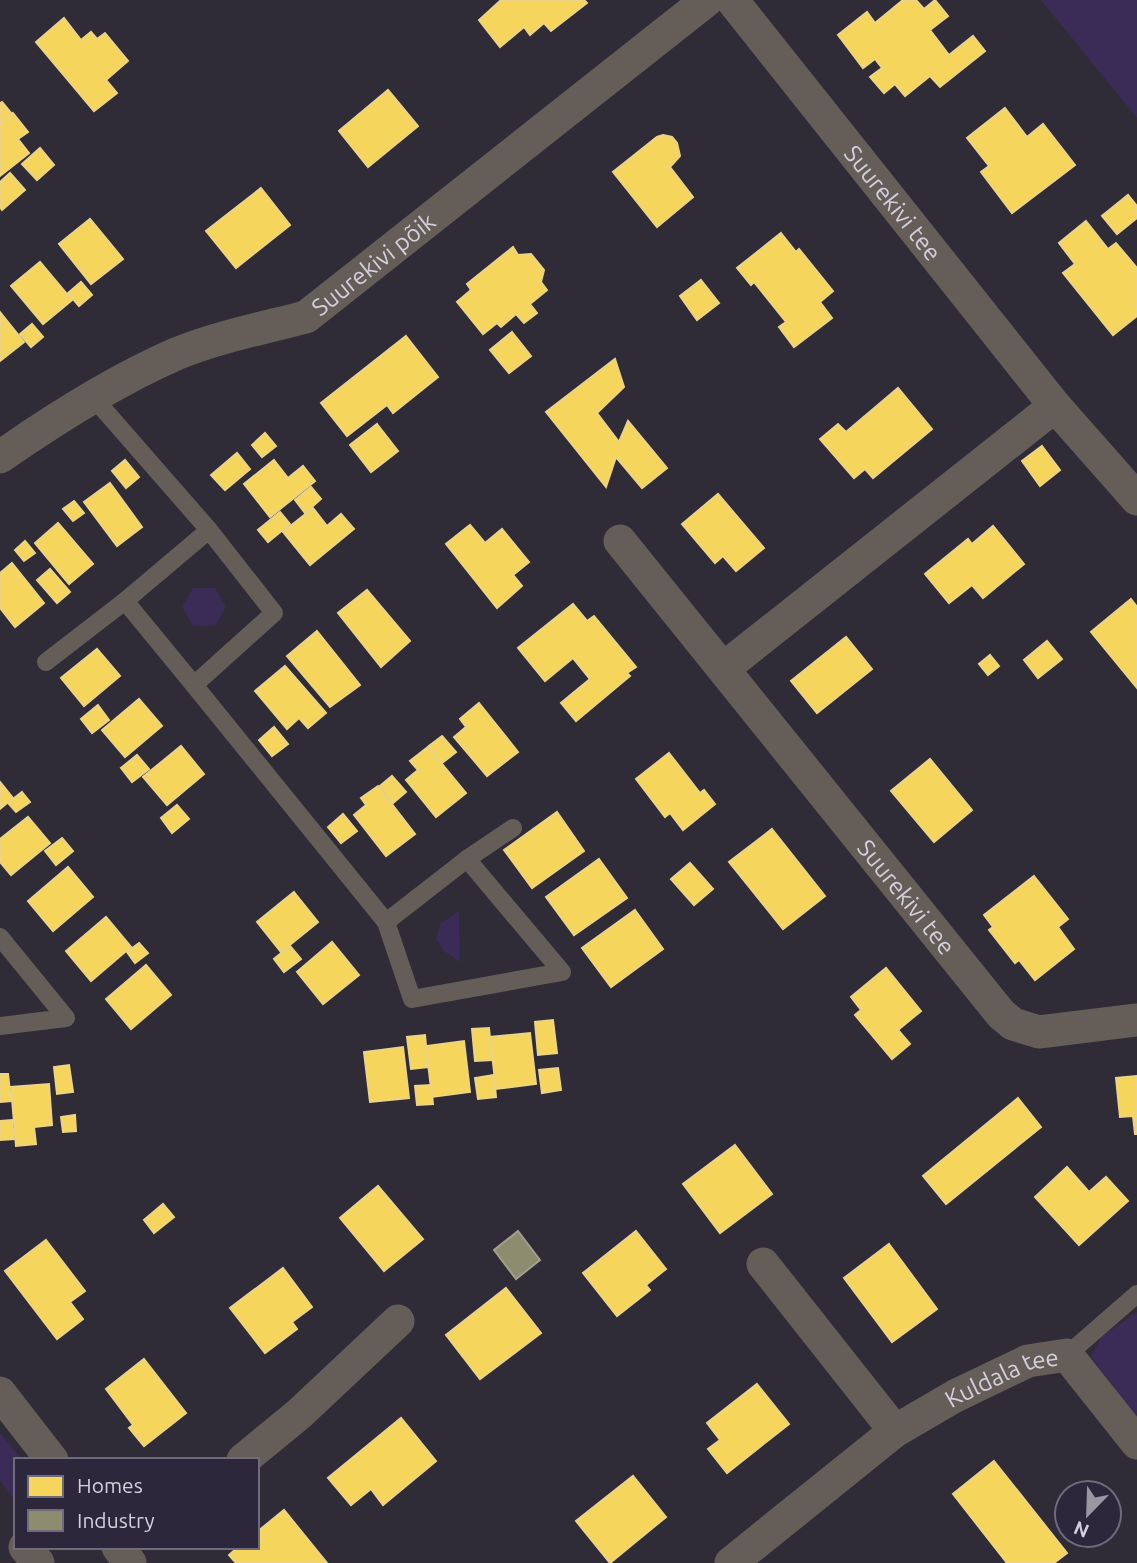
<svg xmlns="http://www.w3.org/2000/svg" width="1137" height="1563" viewBox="0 0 1137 1563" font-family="Ubuntu,sans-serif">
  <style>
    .green { fill: #3a2b57 }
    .homes { fill: #f6d55c; stroke: #ecd483; stroke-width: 2 }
    .industry { fill: #8c8c6e; stroke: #a1a08f; stroke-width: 2 }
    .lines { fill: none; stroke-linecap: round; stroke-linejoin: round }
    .lane { stroke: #655e58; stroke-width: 18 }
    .street { stroke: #655e58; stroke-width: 33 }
    .labels { text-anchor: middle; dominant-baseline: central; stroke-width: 7; stroke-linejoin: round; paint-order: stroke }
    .street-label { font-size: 24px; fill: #d3d0dd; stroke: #2d273b }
  </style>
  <rect width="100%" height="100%" fill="#2f2c37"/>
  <g class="green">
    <path d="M1041,0H1137V118Z"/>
    <path d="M193,588H215L226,607L215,626H193L182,607Z"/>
    <path d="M459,911L460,962L444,951L436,940L440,924Z"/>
    <path d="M1137,1312V1418L1091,1357L1101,1337Z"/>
    <path d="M0,1432L22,1460H16V1501L0,1481Z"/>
  </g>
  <g class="homes">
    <path d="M501,0H584L587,3L551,31L544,23L530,35L524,27L500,47L479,20Z"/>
    <path d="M903,0H916L924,9L935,0L948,16L930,30L949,55L973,36L985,51L940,87L930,76L905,96L895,84L884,93L870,77L882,68L875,59L863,68L838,35L867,12L875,23Z"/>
    <path d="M64,18L81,40L91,32L97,39L105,33L128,61L106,80L117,93L94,111L36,42Z"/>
    <path d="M388,90L418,126L368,167L339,131Z"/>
    <path d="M2,102L12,114L0,124V103Z"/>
    <path d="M1005,108L1027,137L1043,124L1075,165L1012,213L981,172L989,166L967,138Z"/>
    <path d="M13,113L28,132L18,139L29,153L0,176V124Z"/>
    <path d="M663,135L672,137L677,143L680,156L670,167L693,197L657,227L613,172L657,137Z"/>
    <path d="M40,148L54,165L37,180L22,164Z"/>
    <path d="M10,173L25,190L2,210L0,207V182Z"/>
    <path d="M261,188L290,225L236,268L206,231Z"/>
    <path d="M1128,195L1137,206V218L1117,234L1102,216Z"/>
    <path d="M90,219L123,259L91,284L59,244Z"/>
    <path d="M1086,221L1108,249L1116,243L1137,268V316L1113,335L1063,273L1075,264L1059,243Z"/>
    <path d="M781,233L796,252L799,249L833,291L820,302L832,318L794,347L779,327L786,322L754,282L751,285L737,268Z"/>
    <path d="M513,247L518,255L531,254L544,270L541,282L547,290L530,304L537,313L524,323L516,314L501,327L497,323L483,334L457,302L471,290L467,284Z"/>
    <path d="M40,262L72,300L43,324L11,286Z"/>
    <path d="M701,280L719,303L697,320L680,296Z"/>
    <path d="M81,282L92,295L79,306L68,293Z"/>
    <path d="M0,312L24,342L0,361Z"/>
    <path d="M32,324L43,337L31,347L20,334Z"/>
    <path d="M512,332L531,356L509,373L490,350Z"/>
    <path d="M406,336L438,377L393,413L387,405L347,436L321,403Z"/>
    <path d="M615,359L624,387L597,413L619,442L628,421L667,468L642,488L616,457L606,487L546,412Z"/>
    <path d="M898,388L932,429L873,478L865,469L854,478L820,439L838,424L846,432Z"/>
    <path d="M377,424L398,451L371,472L350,445Z"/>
    <path d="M265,433L276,446L262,457L252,445Z"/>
    <path d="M1042,446L1060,470L1040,486L1022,461Z"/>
    <path d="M237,453L250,469L225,490L211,475Z"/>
    <path d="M125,460L139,477L126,488L112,471Z"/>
    <path d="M274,460L288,478L303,466L315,481L270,517L244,484Z"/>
    <path d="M110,483L142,527L117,546L84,502Z"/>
    <path d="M311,487L321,499L305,513L295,500Z"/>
    <path d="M718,494L764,548L736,571L723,556L715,563L682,524Z"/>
    <path d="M74,501L84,513L73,521L63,509Z"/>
    <path d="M313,508L327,526L341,514L354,529L310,565L283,532Z"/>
    <path d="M280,512L290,524L268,542L258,530Z"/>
    <path d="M58,523L93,564L69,584L35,543Z"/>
    <path d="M470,525L485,543L502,529L529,562L513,575L522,586L497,608L446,544Z"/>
    <path d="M993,526L1024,564L983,598L972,585L949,603L925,574L968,539L972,544Z"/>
    <path d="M25,541L35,553L24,561L15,550Z"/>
    <path d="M12,563L44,603L15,627L0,608V573Z"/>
    <path d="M50,569L70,592L57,603L37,580Z"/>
    <path d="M367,590L410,641L381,667L338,613Z"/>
    <path d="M1131,599L1137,607V688L1091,632Z"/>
    <path d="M573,604L587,621L594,616L636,667L627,673L630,676L576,721L561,703L590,679L573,658L545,681L518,648Z"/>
    <path d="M317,631L360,685L330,707L287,656Z"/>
    <path d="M846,637L872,669L817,713L791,681Z"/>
    <path d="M1047,641L1062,659L1038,678L1024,660Z"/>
    <path d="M97,649L120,676L84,706L61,678Z"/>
    <path d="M990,655L999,666L988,675L979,664Z"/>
    <path d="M285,666L326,713L308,728L299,718L287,729L255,691Z"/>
    <path d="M139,699L162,726L125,757L102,730Z"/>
    <path d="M479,703L518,752L487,776L454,737L466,727L460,719Z"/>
    <path d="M98,705L109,720L92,733L81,719Z"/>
    <path d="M274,727L288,744L272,756L259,740Z"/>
    <path d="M442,736L456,752L442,763L429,746Z"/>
    <path d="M181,746L204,774L167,805L143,777Z"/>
    <path d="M428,747L466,793L436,817L406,780L418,770L410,761Z"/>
    <path d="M669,753L700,793L704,790L715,804L683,830L670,813L665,817L636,779Z"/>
    <path d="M137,755L149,769L132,782L121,768Z"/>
    <path d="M930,759L972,810L934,842L891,791Z"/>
    <path d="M392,776L406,792L393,803L380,786Z"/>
    <path d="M0,782L13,798L0,809Z"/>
    <path d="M378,786L415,834L386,856L354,815L366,805L361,798Z"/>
    <path d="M22,792L30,802L16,812L8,803Z"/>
    <path d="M177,805L189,819L172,833L161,818Z"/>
    <path d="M557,812L584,851L532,888L504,850Z"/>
    <path d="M343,814L357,831L341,843L328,827Z"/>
    <path d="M28,817L50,843L11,875L0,862V839Z"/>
    <path d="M772,829L825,896L783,929L729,862Z"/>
    <path d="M62,838L73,851L56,865L45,851Z"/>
    <path d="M599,859L627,898L574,935L546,897Z"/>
    <path d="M690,863L713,889L694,905L671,879Z"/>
    <path d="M68,867L93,897L53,931L28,901Z"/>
    <path d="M1034,876L1068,919L1058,927L1074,949L1035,980L1019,960L1015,963L989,930L993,927L984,915Z"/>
    <path d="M294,892L318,922L281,952L257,922Z"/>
    <path d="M635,910L663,949L611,987L582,948Z"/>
    <path d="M106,917L131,947L91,981L66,951Z"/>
    <path d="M332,942L359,975L323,1004L297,972Z"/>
    <path d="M139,943L148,953L135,963L127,952Z"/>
    <path d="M290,946L301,959L284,972L274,959Z"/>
    <path d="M146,965L171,995L131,1029L106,999Z"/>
    <path d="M886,968L921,1011L898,1030L910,1044L892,1059L855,1015L861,1010L851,997Z"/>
    <path d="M553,1020L557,1053L538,1055L535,1022Z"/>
    <path d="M489,1028L492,1060L475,1061L472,1029Z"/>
    <path d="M530,1033L536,1084L496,1089L490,1037Z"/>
    <path d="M425,1035L428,1067L411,1069L407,1037Z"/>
    <path d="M464,1041L470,1092L432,1097L426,1046Z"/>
    <path d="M403,1047L409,1098L370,1102L364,1052Z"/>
    <path d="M69,1065L73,1092L57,1094L54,1067Z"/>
    <path d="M558,1068L561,1090L542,1093L539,1070Z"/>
    <path d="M0,1074H8L11,1101L0,1102Z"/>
    <path d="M494,1075L496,1097L478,1099L475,1078Z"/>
    <path d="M1137,1076V1134H1135L1133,1116L1120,1117L1116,1078Z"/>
    <path d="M49,1084L52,1125L34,1127L36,1144L16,1146L11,1087Z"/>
    <path d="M431,1085L433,1104L417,1105L415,1086Z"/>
    <path d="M1018,1098L1041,1127L946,1204L923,1176Z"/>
    <path d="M75,1115L76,1131L63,1132L61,1117Z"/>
    <path d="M12,1120L14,1139L0,1140V1121Z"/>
    <path d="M735,1145L772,1194L720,1233L683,1184Z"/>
    <path d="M1067,1167L1089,1192L1106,1177L1128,1201L1079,1245L1035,1197Z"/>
    <path d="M378,1186L423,1239L384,1271L340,1218Z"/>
    <path d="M163,1204L174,1217L154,1233L144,1220Z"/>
    <path d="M636,1231L666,1269L646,1285L650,1290L617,1316L583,1273Z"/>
    <path d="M46,1240L85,1291L70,1302L83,1319L57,1339L5,1271Z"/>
    <path d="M889,1244L937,1309L892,1342L844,1278Z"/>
    <path d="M283,1268L312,1307L292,1322L297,1329L265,1353L230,1308Z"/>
    <path d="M506,1288L541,1333L480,1379L446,1335Z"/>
    <path d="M144,1359L186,1413L144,1446L129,1428L133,1425L106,1389Z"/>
    <path d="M757,1384L789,1424L727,1473L708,1449L720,1440L707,1423Z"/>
    <path d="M401,1418L436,1461L383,1505L371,1489L351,1505L328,1478Z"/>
    <path d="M994,1461L1067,1553L1054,1563H1007L953,1494Z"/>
    <path d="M633,1476L666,1517L610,1563L576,1521Z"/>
    <path d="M284,1510L327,1563H236L229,1555L238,1547H257V1532Z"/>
  </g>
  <path class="industry" d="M518,1231L540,1260L516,1279L494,1250Z"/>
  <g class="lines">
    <g class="lane">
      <path d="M92,396L209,530L274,613L194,685L125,601L209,530"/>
      <path d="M46,662L125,601"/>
      <path d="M194,685L386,922L412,999L562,972L467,859L386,922"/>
      <path d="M467,859L513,828"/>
      <path d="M0,937L66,1018L0,1026"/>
      <path d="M1067,1355L1137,1294"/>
    </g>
    <g class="street">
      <path id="s1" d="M732,0L1055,406L1137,499"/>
      <path id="s2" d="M0,457C56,418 114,381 176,354C218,337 263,328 306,317L707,0"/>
      <path id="s3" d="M620,541L1001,1014L1013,1024L1039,1032L1137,1020"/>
      <path d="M724,668L1055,406"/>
      <path d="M763,1264L895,1431"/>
      <path d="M0,1393L52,1460"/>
      <path d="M243,1460L299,1414L398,1321"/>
      <path d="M25,1547L38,1563"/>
      <path d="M118,1547L130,1563"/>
      <path id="s4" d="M731,1563L895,1431L955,1396L1028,1361L1067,1355L1137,1443"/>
    </g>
  </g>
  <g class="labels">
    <g class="street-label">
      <text stroke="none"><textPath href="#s1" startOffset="259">Suurekivi tee</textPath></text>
      <text stroke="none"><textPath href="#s2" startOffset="425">Suurekivi põik</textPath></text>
      <text stroke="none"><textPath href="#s3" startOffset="457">Suurekivi tee</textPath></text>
      <text stroke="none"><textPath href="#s4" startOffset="331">Kuldala tee</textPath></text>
    </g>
  </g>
  <rect x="14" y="1458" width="245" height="91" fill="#2d273b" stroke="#6f6b7c" stroke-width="2"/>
  <rect x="28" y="1476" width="35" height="21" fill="#f6d55c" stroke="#6f6b7c" stroke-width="2"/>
  <text x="77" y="1493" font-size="21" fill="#d3d0dd">Homes</text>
  <rect x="28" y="1510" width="35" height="21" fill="#8c8c6e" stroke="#6f6b7c" stroke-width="2"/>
  <text x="77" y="1528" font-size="21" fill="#d3d0dd">Industry</text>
  <g transform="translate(1088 1514) rotate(203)"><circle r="33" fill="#2d273b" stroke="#6f6b7c" stroke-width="2"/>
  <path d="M0-5L12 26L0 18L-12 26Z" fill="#9a97a3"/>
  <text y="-10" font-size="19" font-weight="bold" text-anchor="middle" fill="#d3d0dd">N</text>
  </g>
</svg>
